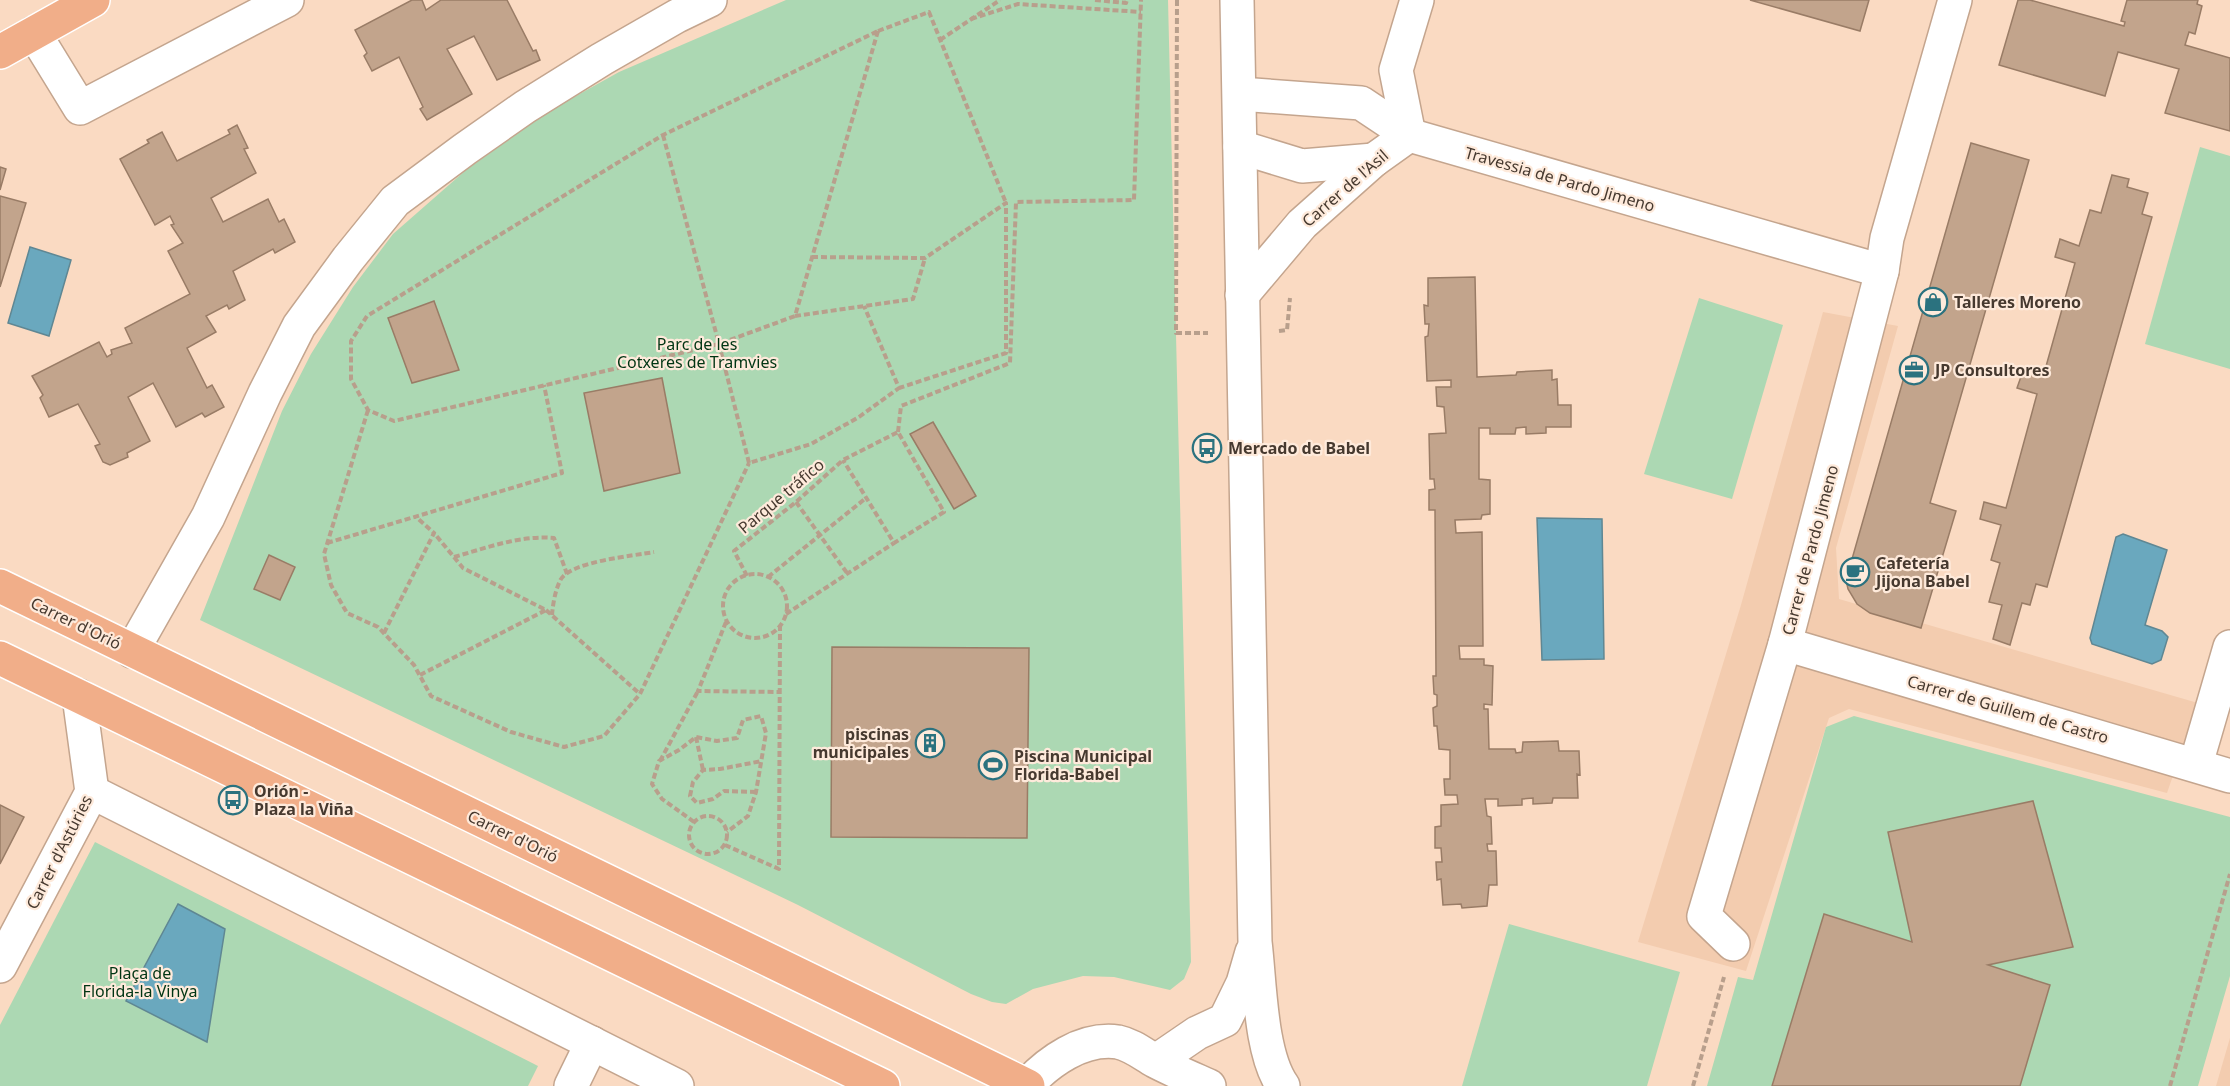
<svg xmlns="http://www.w3.org/2000/svg" width="2230" height="1086" viewBox="0 0 2230 1086" font-family="'Noto Sans',sans-serif">
  <style>
    .built { fill: #f3ccaf }
    .green { fill: #acd8b3 }
    .water { fill: #6aa8be; stroke: #5f8793; stroke-width: 1.5 }
    .building { fill: #c2a48c; stroke: #997c66; stroke-width: 1.5 }
    .lines { fill: none; stroke-linecap: round; stroke-linejoin: round }
    .minor-casing { stroke: #c4a58e; stroke-width: 36 }
    .major-casing { stroke: #fff; stroke-width: 36 }
    .path { stroke: #b89f8c; stroke-width: 4; stroke-dasharray: 6 3; stroke-linecap: butt }
    .minor { stroke: #fff; stroke-width: 33 }
    .major { stroke: #f1ae89; stroke-width: 33 }
    .labels { text-anchor: middle; dominant-baseline: central; stroke-width: 4.5; stroke-linejoin: round; paint-order: stroke }
    .street-label { font-size: 16px; fill: #46392f; stroke: #feeadb }
    .poi-label { font-size: 16px; font-weight: bold; fill: #46392f; stroke: #feeadb; text-anchor: start }
    .park-label { font-size: 16px; fill: #003513; stroke: #feeadb }
  </style>
  <rect width="100%" height="100%" fill="#fadac2"/>
  <g class="built">
    <path d="M1823,312L1898,326L1836,548L1839,599L2198,703L2167,793L1849,709L1829,718L1746,971L1638,942L1741,605Z"/>
    <path d="M2230,1038V1086H2216Z"/>
  </g>
  <g class="green">
    <path d="M786,0H1168L1191,962L1184,979L1170,990L1114,977L1083,976L1033,989L1006,1004L992,1002L971,994L798,905L200,620L282,411L311,354L353,287L393,234L466,170L549,111L619,72Z"/>
    <path d="M2200,147L2230,156V369L2145,344Z"/>
    <path d="M1699,298L1783,325L1732,499L1644,474Z"/>
    <path d="M1854,716L2230,817V976L2198,1086H1707L1738,977L1753,980L1826,727Z"/>
    <path d="M95,842L538,1066L528,1086H0V1025Z"/>
    <path d="M1509,924L1680,972L1647,1086H1462Z"/>
  </g>
  <g class="water">
    <path d="M30,247L71,260L49,336L8,323Z"/>
    <path d="M1537,518L1602,519L1604,659L1542,660Z"/>
    <path d="M2123,534L2167,550L2145,625L2162,631L2168,637L2161,660L2152,664L2092,644L2090,638L2116,537Z"/>
    <path d="M178,904L225,929L207,1042L126,1001Z"/>
  </g>
  <g class="building">
    <path d="M412,0H422L426,10L441,0H507L533,51L536,50L540,60L497,80L474,36L447,49L472,94L427,120L420,109L423,107L399,57L372,71L364,56L367,53L355,30Z"/>
    <path d="M1750,0H1869L1860,31Z"/>
    <path d="M2018,0H2030L2124,26L2125,22L2121,21L2127,0H2198L2197,4L2202,6L2195,34L2189,32L2185,45L2230,58V131L2165,113L2179,69L2118,52L2105,96L1999,65Z"/>
    <path d="M237,125L248,148L244,149L256,173L211,198L223,222L268,199L279,222L284,219L295,242L275,253L273,249L233,271L245,300L229,309L227,305L206,316L216,332L187,348L207,388L212,385L224,407L205,417L202,413L176,427L153,383L128,397L150,441L127,453L128,457L110,465L103,462L95,446L100,444L78,404L49,417L40,398L43,395L32,376L99,342L107,357L112,354L111,350L132,343L125,328L190,294L168,251L183,243L171,225L174,224L170,216L155,225L120,159L149,143L147,140L162,132L177,161L230,134L228,130Z"/>
    <path d="M1971,143L2029,160L1930,503L1956,511L1921,628L1870,613L1857,604L1848,589L1846,580Z"/>
    <path d="M0,167L6,169L0,190Z"/>
    <path d="M2112,175L2129,179L2127,187L2148,193L2142,214L2152,217L2047,587L2036,584L2030,605L2022,603L2010,645L1993,639L2002,605L1989,602L2000,563L1991,560L2001,525L1980,519L1984,502L2006,508L2037,394L2017,388L2023,371L2043,377L2075,263L2055,257L2060,239L2079,246L2090,210L2101,213Z"/>
    <path d="M0,196L26,203L0,287Z"/>
    <path d="M1475,277L1477,377L1516,375L1517,372L1552,370V380L1557,379L1558,405H1571V427H1546V433L1526,434V427L1516,428L1515,434H1490V428H1479V479L1490,480V514L1482,515L1481,519L1455,520L1456,533L1482,532L1483,646H1459L1460,659H1484V665L1493,666L1492,705L1484,704V709H1488L1489,749H1515L1516,753L1522,752L1523,742L1558,741L1559,751H1579L1580,775L1577,774L1578,798H1553L1552,803L1533,804V798L1522,799V805L1498,806V799H1485L1487,816L1491,817L1492,844H1487L1488,851H1496L1497,885H1489L1487,906L1462,908L1461,904L1443,905L1441,879L1437,880L1436,862H1442L1441,848H1435V827L1441,826V805L1458,804L1457,795H1445L1444,779H1450V750L1439,749L1437,726H1434L1433,708L1437,706V695L1434,694L1433,676H1436L1435,510H1429V490L1435,489L1434,479H1430L1429,434L1446,433L1444,407L1437,406L1436,387H1451V380L1427,381L1425,337L1428,336L1429,324H1425L1424,305L1428,306V278Z"/>
    <path d="M434,301L459,370L412,383L388,318Z"/>
    <path d="M662,378L680,473L604,491L584,393Z"/>
    <path d="M933,422L976,496L954,509L910,434Z"/>
    <path d="M269,555L295,567L280,600L254,589Z"/>
    <path d="M832,647L1029,648L1027,838L831,837Z"/>
    <path d="M2033,801L2073,947L1988,965L2050,985L2020,1086H1772L1824,914L1912,942L1888,832Z"/>
    <path d="M0,805L24,817L0,864Z"/>
  </g>
  <g class="lines">
    <g class="minor-casing">
      <g id="minor">
        <path d="M1237,0L1255,942C1260,982 1260,1054 1283,1086"/>
        <path d="M34,33L80,108L287,0"/>
        <path d="M1240,94L1361,103L1409,135L1882,271"/>
        <path d="M1409,135L1396,70L1417,0"/>
        <path d="M1240,147L1302,166L1374,160"/>
        <path d="M1242,295L1302,224L1374,160L1409,135"/>
        <path d="M1785,644L2230,776"/>
        <path d="M132,651L208,517L265,393L299,326L348,259L395,201L465,149L525,107L602,59L677,16L710,0"/>
        <path d="M2196,764L2230,647"/>
        <path d="M92,792L677,1086"/>
        <path d="M1733,944L1704,916L1785,644L1882,271L1887,238L1955,0"/>
        <path d="M0,966L92,792L79,696"/>
        <path d="M1156,1061L1197,1033L1225,1020L1243,983L1252,952"/>
        <path d="M571,1086L592,1043"/>
        <path d="M1026,1086C1048,1062 1082,1037 1118,1042C1132,1045 1143,1054 1155,1061C1172,1070 1191,1078 1209,1086"/>
      </g>
    </g>
    <g class="major-casing">
      <g id="major">
        <path d="M0,52L93,0"/>
        <path d="M0,586L1028,1086"/>
        <path d="M0,658L883,1086"/>
      </g>
    </g>
    <g class="path">
      <path d="M1095,0L1126,3L1127,0"/>
      <path d="M1177,0L1176,333H1208"/>
      <path d="M971,19L1018,4L1141,12"/>
      <path d="M878,31L795,316L719,344L394,421L368,410L351,379V341L367,316L663,135Z"/>
      <path d="M878,31L929,12L1006,203"/>
      <path d="M940,40L1000,0"/>
      <path d="M663,135L719,344L749,463L811,444L859,417L899,388L864,306"/>
      <path d="M812,257L925,258L1006,203V353L899,388"/>
      <path d="M795,316L913,299L925,258"/>
      <path d="M1279,331L1287,330L1290,298"/>
      <path d="M368,410L324,554L331,585L347,613L378,627L414,665L431,696L511,732L564,747L604,736L640,694L749,463"/>
      <path d="M898,432L901,406L1010,363L1016,202L1134,200L1141,0"/>
      <path d="M796,502L847,573"/>
      <path d="M327,543L562,473L544,385"/>
      <path d="M454,557C486,548 520,535 554,538L567,574"/>
      <circle cx="755" cy="606" r="32"/>
      <path d="M747,576L734,551L796,502L843,460L898,432L944,512L894,543L843,460"/>
      <path d="M768,577L866,498"/>
      <path d="M546,610L640,694"/>
      <path d="M786,614L894,543"/>
      <path d="M552,615C553,604 555,590 561,579C573,561 633,556 654,552"/>
      <path d="M726,622L698,691L778,692"/>
      <path d="M384,633L434,533L416,517"/>
      <path d="M420,675L546,610L463,568L434,533"/>
      <path d="M696,737L703,770"/>
      <path d="M660,761L698,691"/>
      <path d="M756,792L724,791L713,799L697,803L690,796L693,782L703,770L720,769L762,761"/>
      <circle cx="708" cy="835" r="19"/>
      <path d="M694,822L662,799L652,784L659,761L679,750L696,737L717,741L737,738L743,720L761,716L766,733L756,792L748,816L727,832"/>
      <path d="M725,845L779,869L780,626"/>
      <path d="M1693,1086L1724,977"/>
      <path d="M2170,1086L2230,874"/>
    </g>
    <use href="#minor" class="minor"/>
    <use href="#major" class="major"/>
  </g>
  <defs>
    <g id="shop-ring" transform="scale(1.5)"><circle r="9.5" fill="#feeadb" stroke="#2b727f" stroke-width="1.5"/><path d="M-5-2.5h2.3a2.7 3.5 0 0 1 5.4 0H5L5.5 6h-11ZM-1.5-2.5h3a1.5 2.3 0 0 0-3 0Z" fill="#2b727f"/></g>
    <g id="office-ring" transform="scale(1.5)"><circle r="9.5" fill="#feeadb" stroke="#2b727f" stroke-width="1.5"/><path d="M-6-3h4V-5.5h4V-3h4V5H-6ZM-1-4.5V-3h2v-1.5ZM-6 0V1H6V0Z" fill="#2b727f"/></g>
    <g id="bus-ring" transform="scale(1.5)"><circle r="9.5" fill="#feeadb" stroke="#2b727f" stroke-width="1.5"/><path d="M-5-6H5V4H4V6H2V4H-2V6H-4V4H-5ZM-3.5-4V0h7V-4ZM-3.5 1.2v1.5H-2V1.2ZM2 1.2v1.5H3.5V1.2Z" fill="#2b727f"/></g>
    <g id="cafe-ring" transform="scale(1.5)"><circle r="9.5" fill="#feeadb" stroke="#2b727f" stroke-width="1.5"/><path d="M-5.5-4.5H6V0H3Q3 3.5 0 3.5H-2.5Q-5.5 3.5-5.5 0ZM3-3.2v2h1.7v-2ZM-6 4.5H4V6H-6Z" fill="#2b727f"/></g>
    <g id="building-ring" transform="scale(1.5)"><circle r="9.5" fill="#feeadb" stroke="#2b727f" stroke-width="1.5"/><path d="M-4-6H4V6H1V3H-1V6H-4ZM-2.5-4.3h1.7v1.8h-1.7ZM.8-4.3h1.7v1.8H.8ZM-2.5-1h1.7V.8h-1.7ZM.8-1h1.7V.8H.8Z" fill="#2b727f"/></g>
    <g id="stadium-ring" transform="scale(1.5)"><circle r="9.5" fill="#feeadb" stroke="#2b727f" stroke-width="1.5"/><path d="M0-5a6.5 5 0 1 0 0 10a6.5 5 0 1 0 0-10ZM-3.5-1.8h7v3.6h-7Z" fill="#2b727f"/></g>
  </defs>
  <g fill-rule="evenodd">
    <use href="#shop-ring" x="1933" y="302"/>
    <use href="#office-ring" x="1914" y="370"/>
    <use href="#bus-ring" x="1207" y="448"/>
    <use href="#cafe-ring" x="1855" y="572"/>
    <use href="#building-ring" x="930" y="743"/>
    <use href="#stadium-ring" x="993" y="765"/>
    <use href="#bus-ring" x="233" y="800"/>
  </g>
  <g class="labels">
    <g class="street-label">
      <text transform="translate(1560 179) rotate(16)">Travessia de Pardo Jimeno</text>
      <text transform="translate(1345 188) rotate(-41)">Carrer de l'Asil</text>
      <text transform="translate(781 496) rotate(-40)">Parque tráfico</text>
      <text transform="translate(1810 550) rotate(-75)">Carrer de Pardo Jimeno</text>
      <text transform="translate(76 623) rotate(26)">Carrer d'Orió</text>
      <text transform="translate(2008 709) rotate(16)">Carrer de Guillem de Castro</text>
      <text transform="translate(513 836) rotate(26)">Carrer d'Orió</text>
      <text transform="translate(59 852) rotate(-63)">Carrer d'Astúries</text>
    </g>
    <g class="poi-label">
      <text x="1954" y="302">Talleres Moreno</text>
      <text x="1935" y="370">JP Consultores</text>
      <text x="1228" y="448">Mercado de Babel</text>
      <text x="1876" y="563">Cafetería<tspan x="1876" dy="18">Jijona Babel</tspan></text>
      <text x="909" y="734" text-anchor="end">piscinas<tspan x="909" dy="18">municipales</tspan></text>
      <text x="1014" y="756">Piscina Municipal<tspan x="1014" dy="18">Florida-Babel</tspan></text>
      <text x="254" y="791">Orión -<tspan x="254" dy="18">Plaza la Viña</tspan></text>
    </g>
    <g class="park-label">
      <text x="697" y="344">Parc de les<tspan x="697" dy="18">Cotxeres de Tramvies</tspan></text>
      <text x="140" y="973">Plaça de<tspan x="140" dy="18">Florida-la Vinya</tspan></text>
    </g>
  </g>
</svg>
